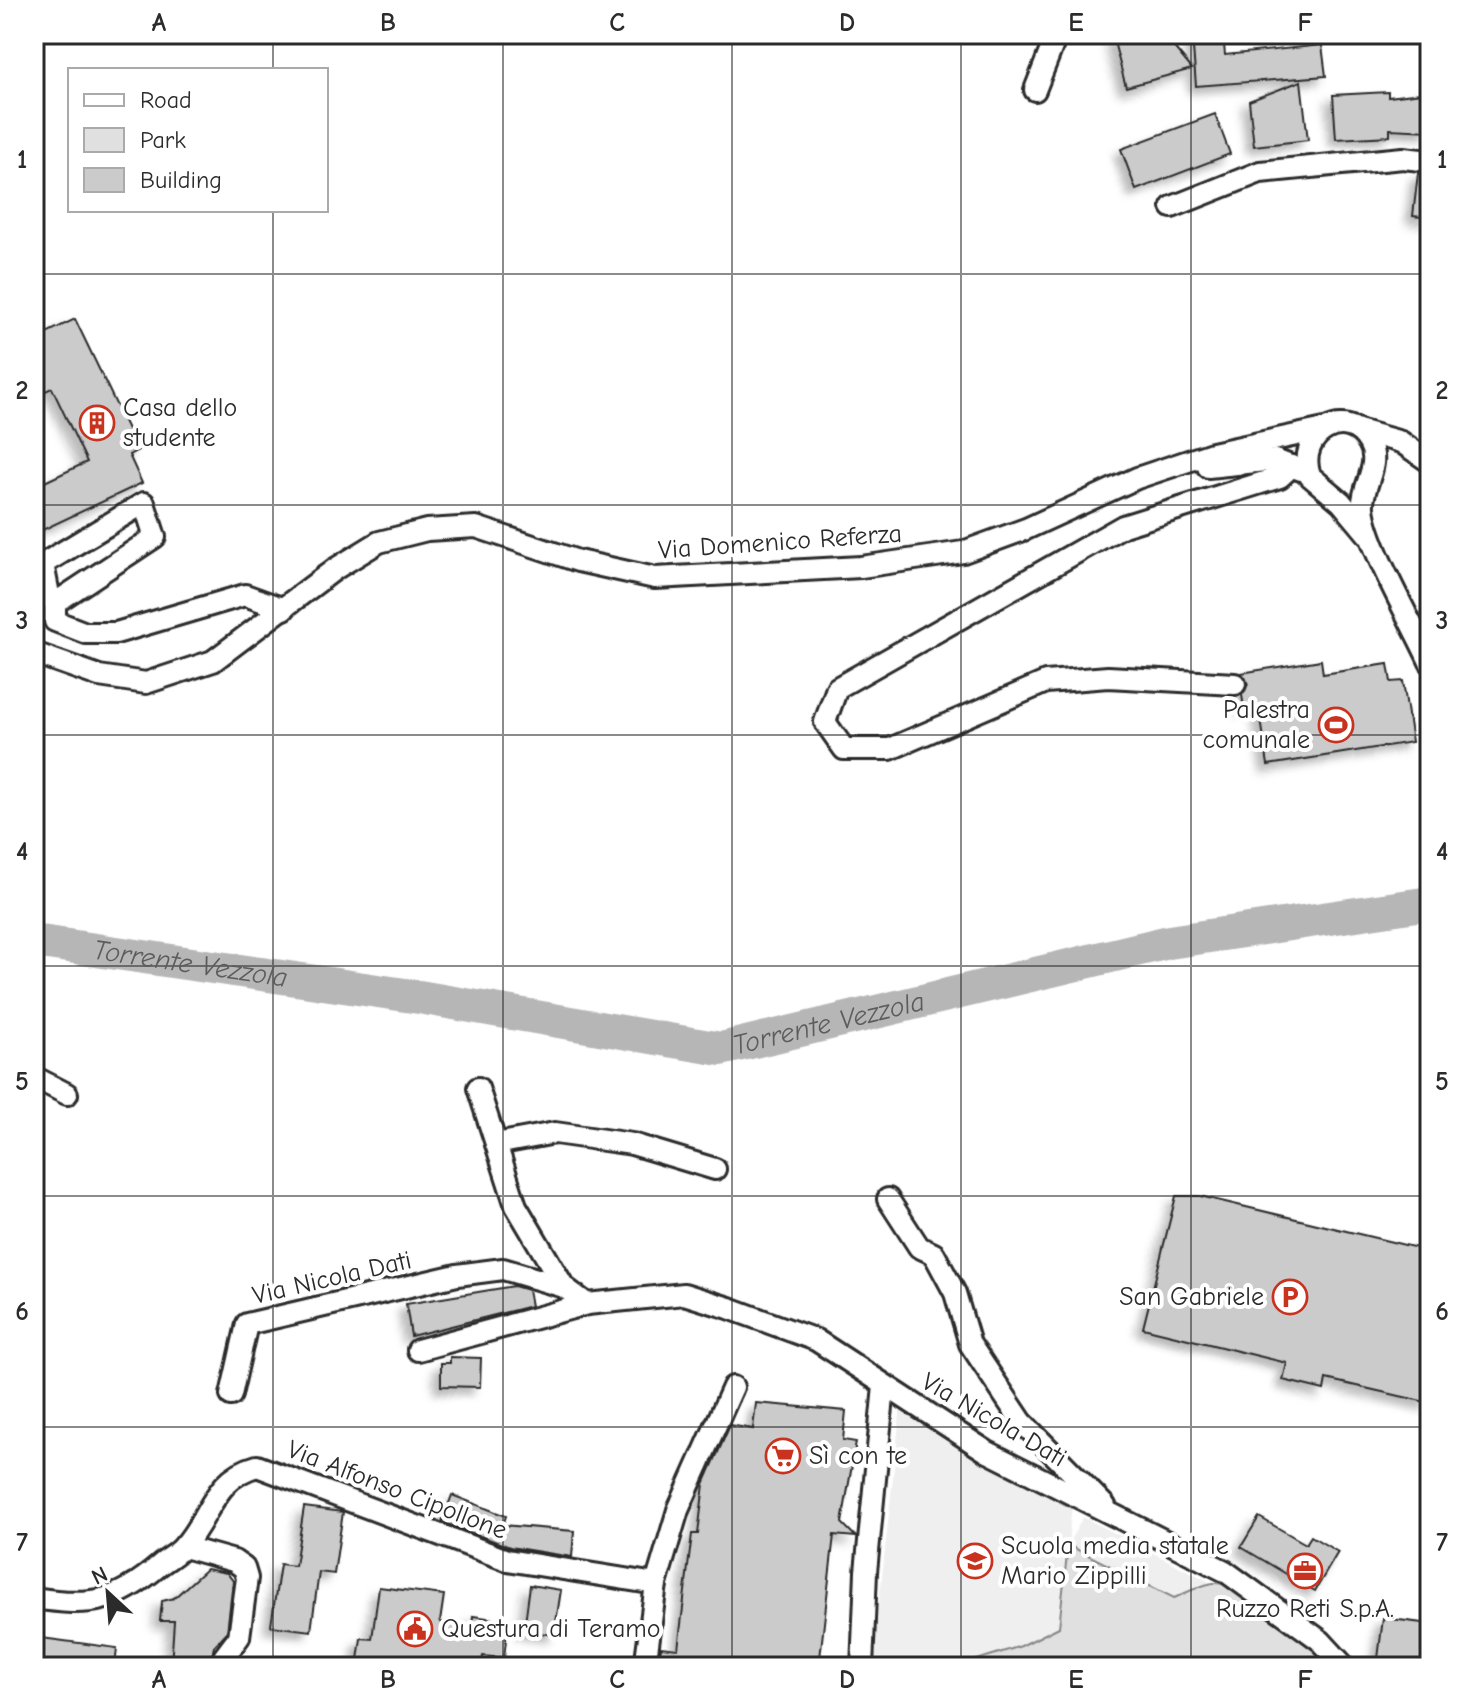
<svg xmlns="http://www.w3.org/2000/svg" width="1464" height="1701" viewBox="0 0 1464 1701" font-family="'Comic Neue',sans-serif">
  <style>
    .built { fill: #efefef }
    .green { fill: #e0e0e0; stroke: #868686; stroke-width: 2 }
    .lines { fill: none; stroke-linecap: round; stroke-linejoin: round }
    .river { stroke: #b6b6b6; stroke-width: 34 }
    .building { fill: #cbcbcb; stroke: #2b2b2b; stroke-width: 2; filter: url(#shadow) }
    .minor-casing { stroke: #2b2b2b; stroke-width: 26 }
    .minor { stroke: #fff; stroke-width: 20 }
    .grid { fill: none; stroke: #2b2b2b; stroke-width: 2; stroke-opacity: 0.55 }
    .labels { text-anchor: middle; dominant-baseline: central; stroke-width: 8; stroke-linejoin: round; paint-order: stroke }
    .poi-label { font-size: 26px; fill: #2b2b2b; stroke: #fff; text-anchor: start }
    .street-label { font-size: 26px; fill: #2b2b2b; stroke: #fff }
    .water-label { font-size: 28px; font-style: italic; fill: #5c5c5c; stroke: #fff }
    .neatline { fill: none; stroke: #2b2b2b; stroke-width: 3 }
    .grid-label { font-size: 26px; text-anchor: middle; font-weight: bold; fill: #2b2b2b }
  </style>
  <defs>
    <filter id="shadow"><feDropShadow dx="-7" dy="7" stdDeviation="4" flood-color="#0004"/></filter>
  </defs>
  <rect width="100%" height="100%" fill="#fff"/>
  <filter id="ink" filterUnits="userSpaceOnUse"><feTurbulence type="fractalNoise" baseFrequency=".0125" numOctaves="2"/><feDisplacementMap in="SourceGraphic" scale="16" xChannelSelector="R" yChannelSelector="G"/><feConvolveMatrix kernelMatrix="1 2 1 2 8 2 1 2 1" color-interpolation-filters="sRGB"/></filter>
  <g filter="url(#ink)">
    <path class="built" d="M902,1396L1073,1495L1068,1544L1083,1517L1212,1583L1174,1598L1068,1545L1059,1627L1021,1646L955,1667H872Z"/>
    <path class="green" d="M1068,1545L1174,1598C1186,1593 1202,1584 1214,1583C1245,1582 1312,1645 1335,1667H955L1021,1646L1059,1627Z"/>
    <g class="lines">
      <path class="river" id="s1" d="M34,941L419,997L721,1049L1169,942L1430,903"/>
    </g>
    <g class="building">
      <path d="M1128,34H1163L1192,69L1126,87L1113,38Z"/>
      <path d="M1192,34H1223L1225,55L1322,45L1326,76L1196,86Z"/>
      <path d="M1301,81L1308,140L1254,146L1249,101Z"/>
      <path d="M1388,92V97L1430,92V131L1390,129V136L1336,139L1333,95Z"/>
      <path d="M1215,114L1230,154L1136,190L1121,149Z"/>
      <path d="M1418,173L1430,174V218L1413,216Z"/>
      <path d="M75,319L138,450L129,455L142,483L34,534V487L87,462L52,388L34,396V375L42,371L34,353V339Z"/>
      <path d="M1321,660L1323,674L1388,664L1391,682L1403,681L1412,742L1268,765L1259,706L1244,708L1242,695L1248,684L1241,673Z"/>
      <path d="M1176,1196H1200L1430,1251V1403L1326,1379L1324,1390L1283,1380L1287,1363L1143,1328Z"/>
      <path d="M514,1286L528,1290L531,1306L411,1336L406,1304Z"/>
      <path d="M450,1357L481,1358L480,1387L441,1386V1363H450Z"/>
      <path d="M756,1403L846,1411L843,1440L856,1442L842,1523L856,1537L834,1535L819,1667H658L661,1647L678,1649L692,1534H698L704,1484L730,1425L753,1429Z"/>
      <path d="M452,1495L506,1516L503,1525L574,1531L572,1557L510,1547L442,1522Z"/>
      <path d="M304,1507L343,1512L334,1574L319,1572L311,1631L271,1626L280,1564L295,1566Z"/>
      <path d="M1259,1517L1306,1544L1311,1536L1338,1552L1315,1591L1241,1547Z"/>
      <path d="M206,1569L227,1573L233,1581L227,1632L214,1646L210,1667H171L174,1621H160L162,1601L174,1598Z"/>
      <path d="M530,1585L561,1590L554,1635L524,1631Z"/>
      <path d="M379,1587L444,1595L440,1622L472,1626L473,1616L508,1621L504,1658L483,1656L481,1667H357L361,1638L372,1639Z"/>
      <path d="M1383,1618L1430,1624V1667H1377Z"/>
      <path d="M34,1637L117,1648L115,1667H34Z"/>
    </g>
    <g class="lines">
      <g class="minor-casing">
        <g id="minor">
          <path d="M1035,90L1057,34"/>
          <path d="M1172,207L1260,172L1403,158L1430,161"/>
          <path d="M1358,430L1401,442L1430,462"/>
          <path d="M1208,467L1275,460L1301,470"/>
          <path d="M1371,538L1341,502L1310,476C1295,433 1348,405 1369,443C1382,465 1361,486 1363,508C1367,546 1413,624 1430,662"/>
          <path d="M34,603L48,590L43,564L144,503L155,537L55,603V621L86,633H116L245,595L284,609"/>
          <path d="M34,653L99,676L146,683L213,661L335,569L379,542L427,530L476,527L578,561L655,578L861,567L963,552L1026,529L1137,478L1212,453L1325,429"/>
          <path d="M1235,684L1108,677L1046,682L890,749H844L825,722L837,688L1123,526L1280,477L1292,466"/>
          <path d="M34,1077L67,1094"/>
          <path d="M478,1088L516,1206L564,1287"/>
          <path d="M496,1144L555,1133L632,1144L715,1169"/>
          <path d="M888,1199L919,1247L934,1254L955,1293L970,1344L1022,1422L1105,1506"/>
          <path d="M418,1350L587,1304L684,1294L729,1308L816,1340L986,1451L1225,1571L1321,1641L1345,1667"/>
          <path d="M231,1395L247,1324L457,1275L503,1269L564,1287L587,1304"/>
          <path d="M184,1547L234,1561L244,1568L247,1578L239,1637L224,1657L223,1667"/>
          <path d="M34,1598C90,1607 116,1603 160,1565C167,1559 178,1554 184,1546C211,1516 213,1478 257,1466L507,1560L656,1584"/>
          <path d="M645,1667L656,1584L678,1510L733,1387"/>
          <path d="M862,1667L866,1572L884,1386"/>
        </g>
      </g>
      <use href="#minor" class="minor"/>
    </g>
  </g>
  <path class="grid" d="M273,34V70M503,34V1667M732,34V1667M961,34V1667M1191,34V1667M273,210V1667M34,274H1430M34,505H1430M34,735H1430M34,966H1430M34,1196H1430M34,1427H1430"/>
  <defs>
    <g id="building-ring" transform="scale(1.8)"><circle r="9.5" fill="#fff" stroke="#c8321e" stroke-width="1.5"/><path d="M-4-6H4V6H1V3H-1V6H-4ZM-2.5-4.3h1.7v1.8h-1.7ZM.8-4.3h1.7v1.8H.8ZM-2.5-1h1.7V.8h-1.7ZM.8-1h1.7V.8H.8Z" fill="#c8321e"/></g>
    <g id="stadium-ring" transform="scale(1.8)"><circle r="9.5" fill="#fff" stroke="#c8321e" stroke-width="1.5"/><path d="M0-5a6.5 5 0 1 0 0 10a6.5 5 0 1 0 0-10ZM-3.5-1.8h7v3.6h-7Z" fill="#c8321e"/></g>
    <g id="parking-ring" transform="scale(1.8)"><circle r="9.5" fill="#fff" stroke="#c8321e" stroke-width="1.5"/><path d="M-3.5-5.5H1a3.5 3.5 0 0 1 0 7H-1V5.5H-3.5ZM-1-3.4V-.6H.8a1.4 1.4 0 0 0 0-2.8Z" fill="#c8321e"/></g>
    <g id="supermarket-ring" transform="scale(1.8)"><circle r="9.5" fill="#fff" stroke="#c8321e" stroke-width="1.5"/><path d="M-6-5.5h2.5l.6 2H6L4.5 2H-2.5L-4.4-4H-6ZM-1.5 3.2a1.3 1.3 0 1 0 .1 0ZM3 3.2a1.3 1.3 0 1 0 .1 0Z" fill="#c8321e"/></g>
    <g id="school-ring" transform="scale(1.8)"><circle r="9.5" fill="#fff" stroke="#c8321e" stroke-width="1.5"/><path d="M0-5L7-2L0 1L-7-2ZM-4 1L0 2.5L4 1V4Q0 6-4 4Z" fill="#c8321e"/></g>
    <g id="office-ring" transform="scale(1.8)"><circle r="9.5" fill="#fff" stroke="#c8321e" stroke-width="1.5"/><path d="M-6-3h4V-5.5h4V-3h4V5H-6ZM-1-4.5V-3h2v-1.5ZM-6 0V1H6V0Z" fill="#c8321e"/></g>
    <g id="civic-ring" transform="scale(1.8)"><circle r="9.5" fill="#fff" stroke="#c8321e" stroke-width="1.5"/><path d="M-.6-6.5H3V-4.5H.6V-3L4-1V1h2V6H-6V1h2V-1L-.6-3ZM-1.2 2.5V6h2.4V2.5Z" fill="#c8321e"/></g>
  </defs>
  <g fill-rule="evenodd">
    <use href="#building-ring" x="97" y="423"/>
    <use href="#stadium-ring" x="1336" y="725"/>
    <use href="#parking-ring" x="1290" y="1297"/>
    <use href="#supermarket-ring" x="783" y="1456"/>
    <use href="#school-ring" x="975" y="1561"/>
    <use href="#office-ring" x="1305" y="1571"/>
    <use href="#civic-ring" x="415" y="1629"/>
  </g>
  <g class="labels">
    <g class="poi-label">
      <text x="123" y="408">Casa dello<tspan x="123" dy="30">studente</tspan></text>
      <text x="1310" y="710" text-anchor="end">Palestra<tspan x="1310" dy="30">comunale</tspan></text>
      <text x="1264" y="1297" text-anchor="end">San Gabriele</text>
      <text x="809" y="1456">Sì con te</text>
      <text x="1001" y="1546">Scuola media statale<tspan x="1001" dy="30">Mario Zippilli</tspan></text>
      <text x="1305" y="1609" text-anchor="middle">Ruzzo Reti S.p.A.</text>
      <text x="441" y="1629">Questura di Teramo</text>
    </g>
    <g class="street-label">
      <text transform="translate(780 542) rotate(-4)">Via Domenico Referza</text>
      <text transform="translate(332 1278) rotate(-13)">Via Nicola Dati</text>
      <text transform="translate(994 1420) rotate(30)">Via Nicola Dati</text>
      <text transform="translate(397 1490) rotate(21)">Via Alfonso Cipollone</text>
    </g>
    <g class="water-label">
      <text stroke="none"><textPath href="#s1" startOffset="158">Torrente Vezzola</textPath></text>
      <text stroke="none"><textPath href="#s1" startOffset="806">Torrente Vezzola</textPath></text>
    </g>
  </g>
  <rect width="1464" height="1701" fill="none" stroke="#fff" stroke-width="88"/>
  <rect x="68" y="68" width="260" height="144" fill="#ffffff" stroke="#aaaaaa" stroke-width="2"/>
  <rect x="84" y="94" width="40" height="12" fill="#ffffff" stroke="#aaaaaa" stroke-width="2"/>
  <text x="140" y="108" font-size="24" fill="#2b2b2b">Road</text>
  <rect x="84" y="128" width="40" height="24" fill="#e0e0e0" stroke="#aaaaaa" stroke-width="2"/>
  <text x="140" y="148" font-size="24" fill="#2b2b2b">Park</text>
  <rect x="84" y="168" width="40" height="24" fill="#cbcbcb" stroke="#aaaaaa" stroke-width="2"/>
  <text x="140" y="188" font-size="24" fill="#2b2b2b">Building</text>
  <g transform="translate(108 1593) rotate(334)" stroke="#ffffff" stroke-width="6" paint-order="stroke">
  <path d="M0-6L14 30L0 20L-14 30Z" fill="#2b2b2b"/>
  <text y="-12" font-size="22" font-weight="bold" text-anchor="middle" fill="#2b2b2b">N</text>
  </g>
  <rect x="44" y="44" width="1376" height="1613" class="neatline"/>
  <g class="grid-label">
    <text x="159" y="31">A</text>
    <text x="388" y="31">B</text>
    <text x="617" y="31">C</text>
    <text x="847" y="31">D</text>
    <text x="1076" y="31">E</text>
    <text x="1305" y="31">F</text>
    <text x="22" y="168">1</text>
    <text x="1442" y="168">1</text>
    <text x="22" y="399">2</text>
    <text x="1442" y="399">2</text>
    <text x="22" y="629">3</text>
    <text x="1442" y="629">3</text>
    <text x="22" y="860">4</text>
    <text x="1442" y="860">4</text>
    <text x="22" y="1090">5</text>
    <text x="1442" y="1090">5</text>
    <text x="22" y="1320">6</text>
    <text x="1442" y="1320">6</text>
    <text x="22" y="1551">7</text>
    <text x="1442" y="1551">7</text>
    <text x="159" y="1688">A</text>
    <text x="388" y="1688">B</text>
    <text x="617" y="1688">C</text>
    <text x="847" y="1688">D</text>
    <text x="1076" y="1688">E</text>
    <text x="1305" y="1688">F</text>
  </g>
</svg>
